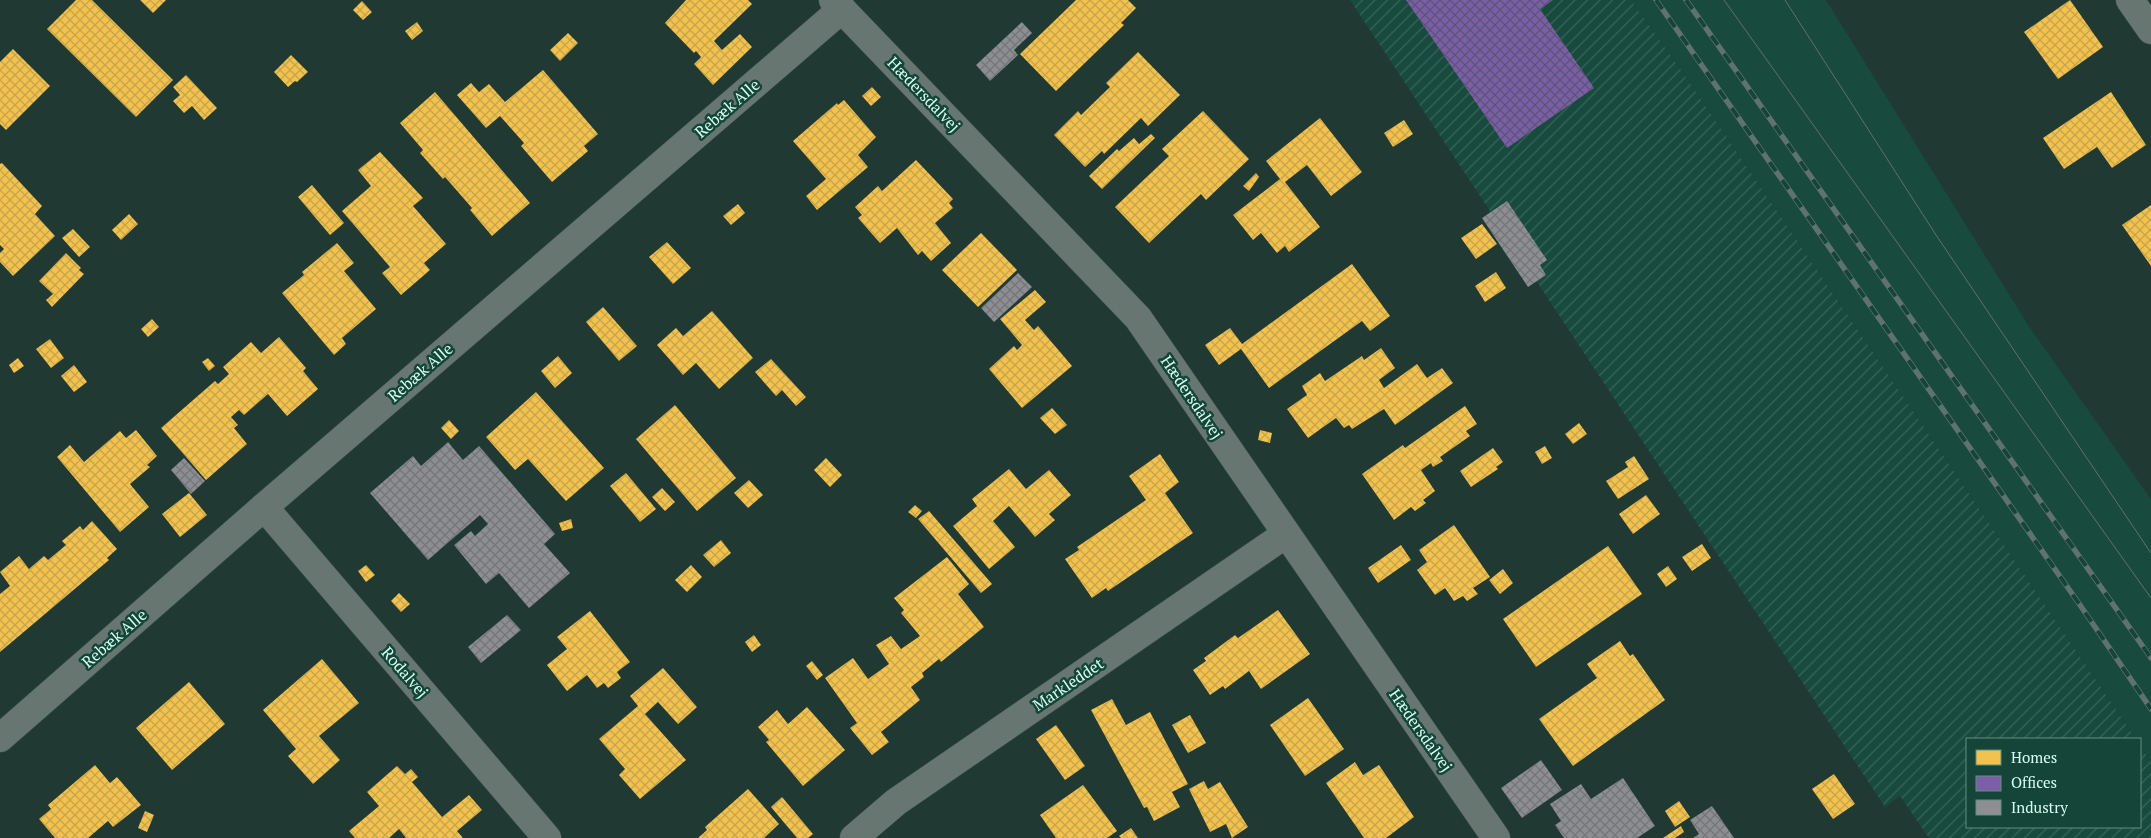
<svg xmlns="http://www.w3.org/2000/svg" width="2151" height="838" viewBox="0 0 2151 838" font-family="'PT Serif',serif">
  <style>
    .built { fill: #184a3d }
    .industrial { fill: url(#industrial-furrows) }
    .homes { fill: url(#homes-cross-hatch) }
    .offices { fill: url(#offices-cross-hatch) }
    .industry { fill: url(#industry-cross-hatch) }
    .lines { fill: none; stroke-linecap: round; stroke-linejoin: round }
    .minor-casing { stroke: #3f5750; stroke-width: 29 }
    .minor { stroke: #687672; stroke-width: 28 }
    .tram { stroke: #60726d; stroke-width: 1 }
    .rail-casing { stroke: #60726d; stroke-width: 5.5 }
    .rail { stroke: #154538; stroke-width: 4; stroke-dasharray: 11; stroke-linecap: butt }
    .labels { text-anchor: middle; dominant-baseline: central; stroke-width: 5; stroke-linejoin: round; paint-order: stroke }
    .street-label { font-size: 16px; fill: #d4feef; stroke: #154538 }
  </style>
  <defs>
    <pattern id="industrial-furrows" width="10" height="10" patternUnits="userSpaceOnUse" patternTransform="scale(1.25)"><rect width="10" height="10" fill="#184a3d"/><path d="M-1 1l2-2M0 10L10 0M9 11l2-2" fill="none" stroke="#396559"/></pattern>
    <pattern id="homes-cross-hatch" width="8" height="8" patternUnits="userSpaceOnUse" patternTransform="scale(1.25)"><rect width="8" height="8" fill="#f2c14e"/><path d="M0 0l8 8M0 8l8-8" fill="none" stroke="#c6a44c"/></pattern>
    <pattern id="offices-cross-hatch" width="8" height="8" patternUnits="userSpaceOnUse" patternTransform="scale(1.25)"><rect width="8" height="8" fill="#7b5ea7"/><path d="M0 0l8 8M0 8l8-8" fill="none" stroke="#5b5473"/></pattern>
    <pattern id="industry-cross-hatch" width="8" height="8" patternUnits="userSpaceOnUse" patternTransform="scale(1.25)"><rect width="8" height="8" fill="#8d8d92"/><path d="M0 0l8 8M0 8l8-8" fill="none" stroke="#727678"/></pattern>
  </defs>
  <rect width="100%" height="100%" fill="#203a33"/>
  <path class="built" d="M1631,0H1826L2030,328L2151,499V762L2140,745V739H2136L1679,67Z"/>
  <path class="industrial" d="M1350,0H1631L1679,67L2136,739H1967V827H2140V745L2151,762V838H1929L1900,796L1885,807Z"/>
  <g class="homes">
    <path d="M76,0H92L173,80L136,117L47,29Z"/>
    <path d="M140,0H166L153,13Z"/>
    <path d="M686,0H748L752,4L714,41L722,50L740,34L752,47L713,85L694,64L701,57L696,51L694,53L665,23Z"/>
    <path d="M1076,0H1128L1136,8L1121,23L1124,25L1056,91L1020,54Z"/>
    <path d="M2070,0L2103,47L2058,79L2024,32Z"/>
    <path d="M362,1L372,12L363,20L353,10Z"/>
    <path d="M417,22L423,31L412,40L405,31Z"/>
    <path d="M568,33L578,43L560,61L550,50Z"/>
    <path d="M13,49L50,86L6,130L0,124V62Z"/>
    <path d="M1138,52L1180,95L1148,126L1141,118L1104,154L1102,151L1085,167L1054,135L1078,111L1081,115L1110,87L1106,83Z"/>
    <path d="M291,55L308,72L297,82L295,81L288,87L274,72Z"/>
    <path d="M543,70L598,134L584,146L588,151L552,182L521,146L524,143L500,116L486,128L457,95L471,83L479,92L489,84L505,102Z"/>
    <path d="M186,75L217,108L204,120L192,106L184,113L173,101L180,95L173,87Z"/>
    <path d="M872,87L881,97L871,106L862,96Z"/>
    <path d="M435,92L530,203L492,236L470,210L472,208L445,177L443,179L420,153L423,150L400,123Z"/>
    <path d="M2111,92L2146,145L2112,168L2097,147L2064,169L2043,138Z"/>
    <path d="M844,100L876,137L858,155L868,167L817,210L806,196L826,179L793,141L837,103L838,105Z"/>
    <path d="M1203,111L1249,159L1206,200L1201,194L1149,243L1115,207L1169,156L1162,149Z"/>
    <path d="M1320,118L1362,172L1331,196L1307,165L1285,182L1320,227L1289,252L1285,246L1277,253L1261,233L1253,240L1233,215L1280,179L1266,161Z"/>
    <path d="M1404,120L1413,134L1393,147L1384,133Z"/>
    <path d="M1151,134L1155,138L1102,189L1089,176L1117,149L1119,151L1134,138L1139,144Z"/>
    <path d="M380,152L423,198L413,206L446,244L424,263L430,270L401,295L382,273L390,267L342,211L371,186L358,170Z"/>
    <path d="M916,160L953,199L949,203L953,208L935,223L951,243L931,261L922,251L918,255L897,228L880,243L858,218L862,215L855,207L878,186L882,191Z"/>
    <path d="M2,163L42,206L35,214L55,236L13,276L0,262V253L4,249L0,245V164Z"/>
    <path d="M1256,173L1259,177L1249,191L1243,186Z"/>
    <path d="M312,185L344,223L330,235L298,197Z"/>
    <path d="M738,204L745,213L731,225L723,216Z"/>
    <path d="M2151,205V266L2122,225Z"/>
    <path d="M129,214L138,224L121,240L112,230Z"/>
    <path d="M1482,224L1497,244L1476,259L1461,238Z"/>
    <path d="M73,229L90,247L79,257L62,238Z"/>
    <path d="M981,233L1017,270L978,307L942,270Z"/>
    <path d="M667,242L691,268L673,284L649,257Z"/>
    <path d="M337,243L354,263L344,271L376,309L342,338L346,344L334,355L282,293L304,275L302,272Z"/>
    <path d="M66,253L81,268L79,270L84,274L52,307L46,300L53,294L39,281Z"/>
    <path d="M1352,264L1390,316L1370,331L1362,321L1269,388L1241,349L1219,365L1205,345L1230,328L1242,344Z"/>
    <path d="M1496,272L1506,288L1485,302L1475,286Z"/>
    <path d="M1035,290L1046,302L1025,320L1034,330L1038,326L1072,366L1022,408L989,369L1014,346L1017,350L1022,345L1000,319Z"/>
    <path d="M603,307L637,346L619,361L586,322Z"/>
    <path d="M712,311L753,358L719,389L696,363L683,375L657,345L676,328L683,336Z"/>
    <path d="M152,319L159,327L148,337L141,329Z"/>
    <path d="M279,337L306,368L303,371L318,389L287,416L268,394L244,415L239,410L231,417L238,425L234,428L247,444L206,480L161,428L215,381L218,384L229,374L223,367L251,342L261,353Z"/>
    <path d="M50,339L64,358L51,368L36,349Z"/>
    <path d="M1381,348L1395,368L1379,380L1384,388L1417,364L1427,378L1442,368L1453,383L1395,425L1384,409L1352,429L1349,425L1344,428L1336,418L1308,438L1287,409L1307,395L1302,386L1320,373L1325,381L1362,356L1364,360Z"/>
    <path d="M558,356L572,373L555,388L541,371Z"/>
    <path d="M18,358L24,366L14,373L9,365Z"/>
    <path d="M208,358L215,366L209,371L202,362Z"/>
    <path d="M771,359L806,397L796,406L782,390L776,396L755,372Z"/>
    <path d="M74,365L87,382L74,392L61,376Z"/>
    <path d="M536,392L604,468L566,501L528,459L515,470L486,437Z"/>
    <path d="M675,405L736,478L697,511L636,439Z"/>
    <path d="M1465,406L1477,424L1466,431L1470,436L1440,457L1443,461L1433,467L1431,463L1421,470L1435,491L1423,500L1426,503L1415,511L1411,507L1394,520L1362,474L1403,445L1405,448Z"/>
    <path d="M1052,408L1067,425L1055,434L1040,418Z"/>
    <path d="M449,420L459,431L451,439L441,428Z"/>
    <path d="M1579,423L1587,434L1573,444L1565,434Z"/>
    <path d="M136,430L157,456L147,465L150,467L130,484L149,507L120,532L57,457L70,445L84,462L120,431L126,438Z"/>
    <path d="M1260,430L1272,433L1270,443L1258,440Z"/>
    <path d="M1545,446L1552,458L1542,464L1535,452Z"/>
    <path d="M1493,448L1503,462L1496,467L1498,469L1471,487L1460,471Z"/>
    <path d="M1160,454L1179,482L1165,493L1193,533L1108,591L1106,588L1092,598L1065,559L1079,550L1077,547L1146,500L1129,476Z"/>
    <path d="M1634,456L1649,479L1618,499L1606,481L1628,467L1625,462Z"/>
    <path d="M826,458L842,475L830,487L814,470Z"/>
    <path d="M1009,469L1026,489L1049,470L1071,495L1049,514L1055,520L1035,537L1009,506L993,521L1015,547L989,569L953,526L977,506L972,499Z"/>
    <path d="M626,473L656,509L640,522L610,486Z"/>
    <path d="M749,480L763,495L748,508L734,493Z"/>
    <path d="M662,488L675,502L665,511L652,497Z"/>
    <path d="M189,493L207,515L180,537L162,514Z"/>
    <path d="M1646,495L1660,514L1633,534L1619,514Z"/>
    <path d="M915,505L922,511L916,518L908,512Z"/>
    <path d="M929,511L992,584L981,593L918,519Z"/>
    <path d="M571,519L573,528L562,531L559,523Z"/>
    <path d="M92,521L117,549L107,558L109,560L0,652V594L10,586L0,572L19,556L29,569L44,556L48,560L66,545L62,541L80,526L83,530Z"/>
    <path d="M1454,525L1490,577L1473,588L1478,594L1467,601L1463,596L1454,601L1445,588L1435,595L1417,570L1427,562L1419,550Z"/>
    <path d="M721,540L731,553L714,567L703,555Z"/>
    <path d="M1702,544L1711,558L1692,571L1682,557Z"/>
    <path d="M1401,545L1411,560L1378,583L1368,568Z"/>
    <path d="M1608,546L1642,594L1536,667L1503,619Z"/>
    <path d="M947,557L969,584L958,594L984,627L941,662L939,659L922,673L924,677L911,687L920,700L881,732L889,742L872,755L850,728L857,723L825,678L853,658L868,679L889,664L876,645L891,636L901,649L920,636L901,613L904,610L894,598Z"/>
    <path d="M366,565L375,575L366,582L358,571Z"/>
    <path d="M691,565L702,577L687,592L675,580Z"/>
    <path d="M1668,566L1677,579L1666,587L1657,574Z"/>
    <path d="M1503,569L1513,583L1500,594L1489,580Z"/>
    <path d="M399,593L410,604L401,612L391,601Z"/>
    <path d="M1278,610L1310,654L1261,689L1249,671L1225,689L1223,686L1210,695L1193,670L1206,661L1204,658L1235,635L1238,638Z"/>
    <path d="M590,611L630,662L617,672L621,678L608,688L604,683L597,688L587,675L567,691L547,665L567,649L557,637Z"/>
    <path d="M754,635L761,645L752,652L745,642Z"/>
    <path d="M1620,641L1630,656L1633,654L1665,700L1573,766L1539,719L1597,678L1587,664Z"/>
    <path d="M322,659L359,703L319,736L340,760L313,784L288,756L296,749L263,710Z"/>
    <path d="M812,661L823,675L817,680L806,666Z"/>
    <path d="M663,668L697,707L678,724L658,702L645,714L686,760L640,799L619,775L625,769L599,739L638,706L630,696Z"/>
    <path d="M189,682L225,724L172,770L136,728Z"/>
    <path d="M1308,698L1344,749L1305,776L1270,725Z"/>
    <path d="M1112,699L1126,725L1150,712L1188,784L1172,792L1180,807L1154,821L1147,807L1144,808L1091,710Z"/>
    <path d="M807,707L845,750L803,786L766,742L769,740L758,727L777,710L788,724Z"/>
    <path d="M1190,715L1206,743L1188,753L1172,725Z"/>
    <path d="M1056,725L1085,766L1065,780L1036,739Z"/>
    <path d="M1355,762L1363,775L1379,765L1414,817L1386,838H1364L1326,783Z"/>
    <path d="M95,765L110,783L117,777L141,805L113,827L108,821L88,838H55L39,819L51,809L48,805Z"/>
    <path d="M397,766L405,774L411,769L418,777L412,782L442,817L469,795L482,810L457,831L463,838H406L399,829L389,838H355L349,831L379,806L367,792Z"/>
    <path d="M1834,774L1855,804L1833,819L1812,789Z"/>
    <path d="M1204,781L1208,789L1220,782L1248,827L1232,838L1226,824L1210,832L1189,789Z"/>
    <path d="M1083,785L1117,831L1107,838H1056L1040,815Z"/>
    <path d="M748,789L779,824L764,838H698L707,830L705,827Z"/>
    <path d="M782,797L813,834L808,838H797L771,807Z"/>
    <path d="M1679,801L1690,817L1675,827L1665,811Z"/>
    <path d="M145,811L154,815L147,832L138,828Z"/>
    <path d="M1681,826L1684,832L1675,838H1663Z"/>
    <path d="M1131,828L1138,838H1121L1119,836Z"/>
  </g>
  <path class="offices" d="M1406,0H1553L1540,9L1594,88L1507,148Z"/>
  <g class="industry">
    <path d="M1022,22L1032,33L1014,50L1018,55L990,81L976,65Z"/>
    <path d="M1507,201L1547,260L1540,265L1546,275L1528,287L1482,218Z"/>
    <path d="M1018,273L1032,287L994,322L981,308Z"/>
    <path d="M448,442L463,460L479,446L555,534L544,544L570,573L529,608L499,573L486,584L454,545L471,531L475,536L488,524L480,515L428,560L370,493L413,456L421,466Z"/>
    <path d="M184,458L205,481L191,494L171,470Z"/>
    <path d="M507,615L521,630L481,663L468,647Z"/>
    <path d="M1541,760L1562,790L1522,818L1501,788Z"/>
    <path d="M1623,778L1655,826L1637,838H1564L1555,825L1561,821L1550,804L1581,784L1591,799Z"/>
    <path d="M1712,806L1734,838H1693L1699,834L1690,820Z"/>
  </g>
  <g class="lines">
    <g class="minor-casing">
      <g id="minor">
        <path d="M833,0L1138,318L1496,838"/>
        <path d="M2130,0L2151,30"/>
        <path d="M264,507L547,838"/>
        <path d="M0,738L264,507L842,9"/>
        <path d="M854,838L896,802L1286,534"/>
      </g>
    </g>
    <use href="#minor" class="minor"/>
    <g class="tram">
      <path d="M1724,0L2151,598"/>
      <path d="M1785,0L1936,235L2151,553"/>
    </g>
    <g class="rail-casing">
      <g id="rail">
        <path d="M1656,0L2080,605L2151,709"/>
        <path d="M1686,0L2151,658"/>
      </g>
    </g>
    <use href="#rail" class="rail"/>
  </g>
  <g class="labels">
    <g class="street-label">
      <text transform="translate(924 94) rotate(46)">Hædersdalvej</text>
      <text transform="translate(727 108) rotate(-41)">Rebæk Alle</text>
      <text transform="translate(420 372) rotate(-41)">Rebæk Alle</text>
      <text transform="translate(1192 397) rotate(56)">Hædersdalvej</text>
      <text transform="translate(114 638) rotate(-41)">Rebæk Alle</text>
      <text transform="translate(405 672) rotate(49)">Rodalvej</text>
      <text transform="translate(1068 684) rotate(-34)">Markleddet</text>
      <text transform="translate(1421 730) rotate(55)">Hædersdalvej</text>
    </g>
  </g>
  <rect x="1966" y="738" width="175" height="90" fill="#154538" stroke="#618f81"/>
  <rect x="1976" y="750" width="25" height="15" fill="#f2c14e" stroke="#618f81"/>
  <text x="2011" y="763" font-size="15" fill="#d4feef">Homes</text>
  <rect x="1976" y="776" width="25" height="15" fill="#7b5ea7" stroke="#618f81"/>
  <text x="2011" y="788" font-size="15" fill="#d4feef">Offices</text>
  <rect x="1976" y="800" width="25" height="15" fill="#8d8d92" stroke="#618f81"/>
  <text x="2011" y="813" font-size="15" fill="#d4feef">Industry</text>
</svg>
